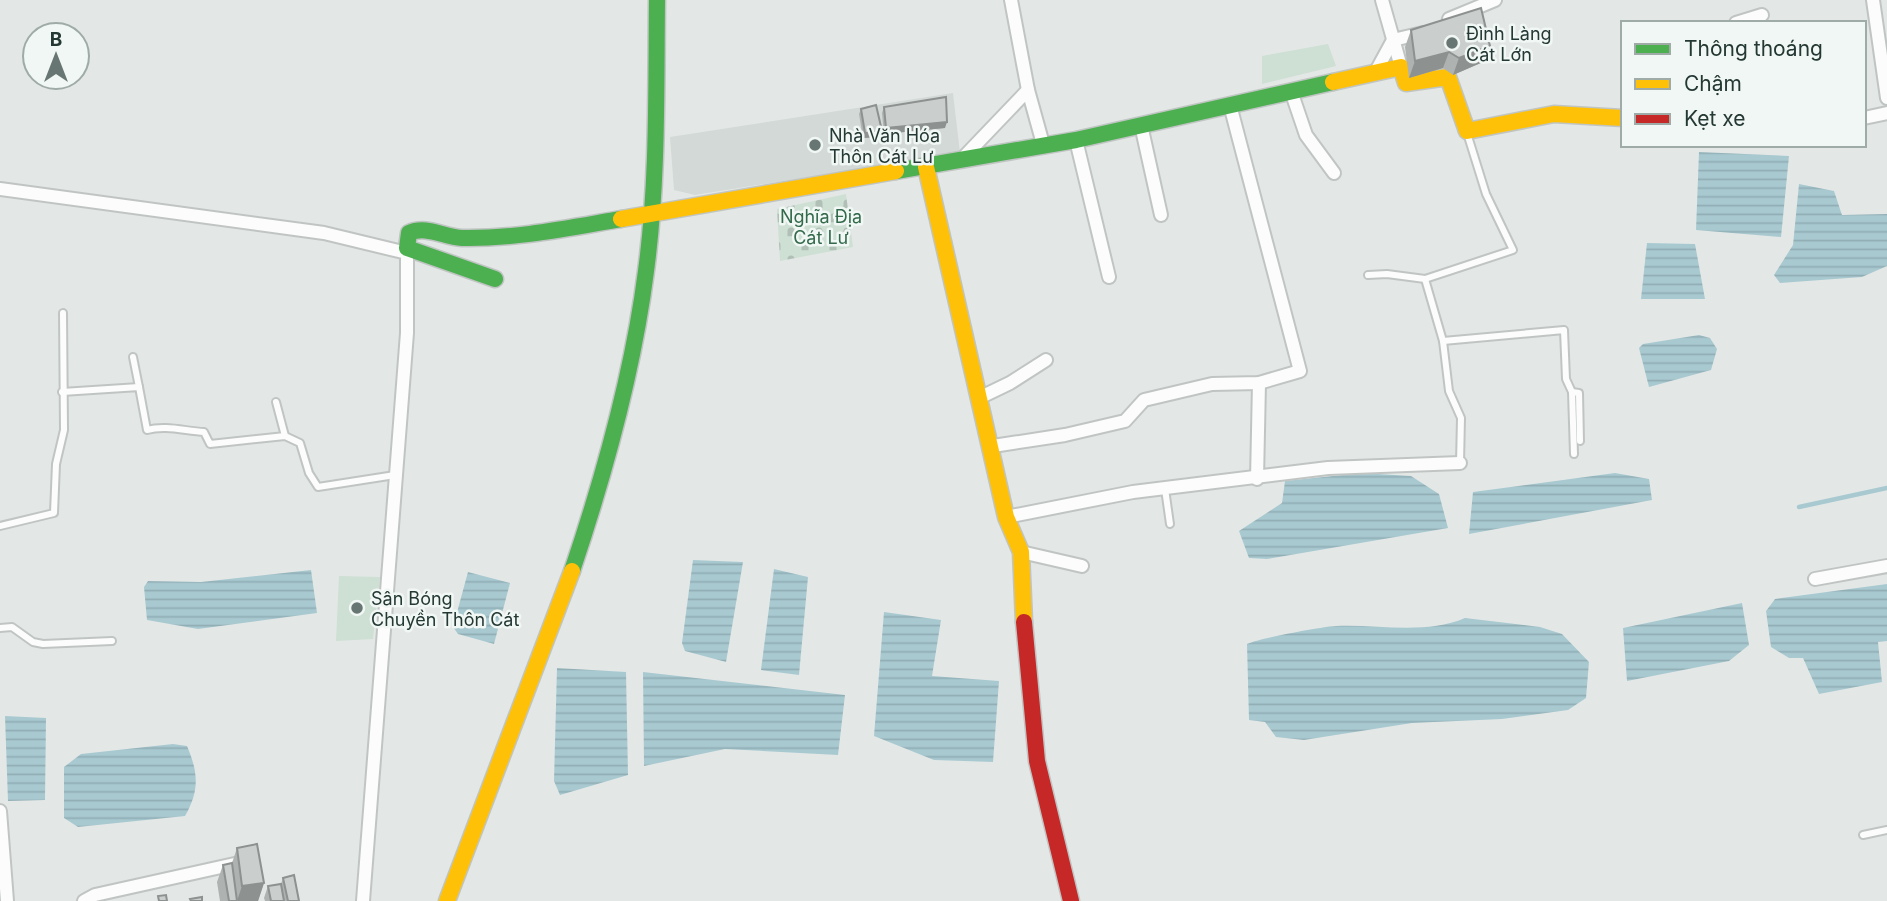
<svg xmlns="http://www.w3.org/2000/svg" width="1887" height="901" viewBox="0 0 1887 901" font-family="Inter,sans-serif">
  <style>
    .built { fill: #d2d9d6 }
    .green { fill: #cedfd4 }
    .cemetery { fill: url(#cemetery-stones) }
    .water { fill: url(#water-rules) }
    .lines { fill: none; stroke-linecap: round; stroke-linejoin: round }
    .stream { stroke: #a9c9d1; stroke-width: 4.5 }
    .lane-casing { stroke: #c0c5c3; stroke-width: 10 }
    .street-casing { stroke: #c0c5c3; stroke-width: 16 }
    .fast-casing { stroke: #c0c5c3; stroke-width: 19 }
    .slow-casing { stroke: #c0c5c3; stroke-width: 19 }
    .jam-casing { stroke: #c0c5c3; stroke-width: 19 }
    .lane { stroke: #fbfcfb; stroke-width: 6 }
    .street { stroke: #fbfcfb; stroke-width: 12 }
    .fast { stroke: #4caf50; stroke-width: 16 }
    .slow { stroke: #ffc107; stroke-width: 16 }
    .jam { stroke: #c62828; stroke-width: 16 }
    .wall { fill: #aeb2b0 }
    .shaded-wall { fill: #8d9190 }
    .building { fill: #cacfcd; stroke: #8d9190; stroke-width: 2 }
    .poi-dot { fill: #677672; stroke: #f1f7f4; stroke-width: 2.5 }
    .labels { text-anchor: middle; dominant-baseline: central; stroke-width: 5; stroke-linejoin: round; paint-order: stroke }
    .poi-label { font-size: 18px; fill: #243834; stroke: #f1f7f4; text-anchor: start }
    .park-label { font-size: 18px; fill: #336a4b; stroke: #f1f7f4 }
  </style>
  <defs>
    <pattern id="cemetery-stones" width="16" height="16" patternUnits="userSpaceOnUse" patternTransform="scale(1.75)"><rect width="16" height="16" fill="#cedfd4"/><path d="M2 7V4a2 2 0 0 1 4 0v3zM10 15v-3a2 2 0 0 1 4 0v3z" fill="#b1c0b7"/></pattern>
    <pattern id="water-rules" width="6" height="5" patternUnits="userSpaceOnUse" patternTransform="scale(1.75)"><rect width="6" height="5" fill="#a9c9d1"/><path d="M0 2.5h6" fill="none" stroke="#91adb4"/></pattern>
  </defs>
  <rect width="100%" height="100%" fill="#e3e8e6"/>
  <path class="built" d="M953,93L960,153L695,195L674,190L670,137Z"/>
  <g class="green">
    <path d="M1328,44L1336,66L1262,84V56Z"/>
    <path d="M339,576L380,577L373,639L336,641Z"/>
  </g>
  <path class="cemetery" d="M846,194L853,247L780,261L777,209Z"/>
  <g class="water">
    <path d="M1699,152L1789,156L1781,237L1696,230Z"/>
    <path d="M1799,184L1834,191L1842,215L1887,214V266L1862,277L1780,283L1774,275L1793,245Z"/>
    <path d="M1647,243L1695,244L1705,299H1641Z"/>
    <path d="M1699,335L1710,338L1717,349L1711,370L1649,387L1639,348L1643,344Z"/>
    <path d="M1362,473L1411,476L1439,494L1448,528L1267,559L1249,558L1239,531L1282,503L1285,481Z"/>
    <path d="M1615,473L1649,479L1652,500L1469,534L1473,492Z"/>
    <path d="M693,560L743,562L726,662L685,651L682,643Z"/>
    <path d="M774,569L808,577L799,675L761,670Z"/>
    <path d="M311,570L317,613L198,629L147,620L144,587L148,581L201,582Z"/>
    <path d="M468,572L510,583L494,644L458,634L453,627Z"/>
    <path d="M1887,584V641L1878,642L1882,682L1819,694L1803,658H1789L1771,647L1766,611L1775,599Z"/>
    <path d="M1742,603L1749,645L1729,661L1627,681L1623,628Z"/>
    <path d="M884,612L941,620L932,676L999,681L993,762L934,760L874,736Z"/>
    <path d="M1465,618L1540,627L1562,634L1589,662L1586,698L1568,710L1502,719L1412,723L1304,740L1276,737L1265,722L1249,720L1247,644C1261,638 1320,627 1336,626C1378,624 1425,635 1465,618Z"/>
    <path d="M557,668L626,672L628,775L560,795L554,781Z"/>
    <path d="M643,672L845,695L838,755L725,749L644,766Z"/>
    <path d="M5,716L46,718L45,800L8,801Z"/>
    <path d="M173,744L187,746C198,772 200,790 185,816L78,827L64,818V767L81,754Z"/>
  </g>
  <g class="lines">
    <path class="stream" d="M1799,507L1887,488"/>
    <g class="lane-casing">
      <g id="lane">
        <path d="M1368,275L1387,274L1425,279L1513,250L1486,194L1467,133"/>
        <path d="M1425,279L1443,341L1449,391L1461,418L1460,463"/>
        <path d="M1443,341L1564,330L1566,379L1572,392L1574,454"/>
        <path d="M133,357L139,387"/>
        <path d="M62,392L139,387L147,430C165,425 185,431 204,432L210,444L285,436L300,443L309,473L318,487L395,475"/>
        <path d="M1572,392L1579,393L1580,441"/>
        <path d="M276,402L285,436"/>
        <path d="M1165,489L1170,524"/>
        <path d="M0,526L54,513L56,464L64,430L63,313"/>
        <path d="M0,628L12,627L33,642L43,644L112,641"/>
        <path d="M1863,835L1887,830"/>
      </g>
    </g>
    <g class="street-casing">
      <g id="street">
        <path d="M1011,0L1028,90L1043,144"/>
        <path d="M1382,0L1401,67"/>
        <path d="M1873,0L1887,98"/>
        <path d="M1449,19L1495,0"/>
        <path d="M1736,23L1762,15"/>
        <path d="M1375,73L1393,40L1423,33"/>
        <path d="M1291,91L1306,135L1334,173"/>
        <path d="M1864,118L1887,113"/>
        <path d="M1141,125L1161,215"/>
        <path d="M1076,140L1109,277"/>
        <path d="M963,158L1028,90"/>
        <path d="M0,189L324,233L407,253"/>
        <path d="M981,397L1010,383L1046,360"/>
        <path d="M993,446L1065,435L1125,421L1144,400L1212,384L1259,383L1300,371L1230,105"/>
        <path d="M1257,479L1259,383"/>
        <path d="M1006,517L1133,492L1328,468L1460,463"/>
        <path d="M1021,552L1082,566"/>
        <path d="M1815,579L1887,566"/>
        <path d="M0,811L7,901"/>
        <path d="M84,901L95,895L239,863"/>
        <path d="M363,901L407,333V248"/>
      </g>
    </g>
    <g class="fast-casing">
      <g id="fast">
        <path d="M896,171L1076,140L1333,82"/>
        <path d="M495,279L407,248L409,233C426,225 444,237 462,238C516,239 568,228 621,219"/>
        <path d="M572,571C605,473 633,373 646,271C658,182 656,90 657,0"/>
      </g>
    </g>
    <g class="slow-casing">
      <g id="slow">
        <path d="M1333,82L1401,67L1406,83L1448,77L1467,131L1554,114L1623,118"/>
        <path d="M926,167L1006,517L1021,552L1024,622"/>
        <path d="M621,219L896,171"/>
        <path d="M447,901L572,571"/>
      </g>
    </g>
    <g class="jam-casing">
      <path id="jam" d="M1024,622L1037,761L1071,901"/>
    </g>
    <use href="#lane" class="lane"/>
    <use href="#street" class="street"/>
    <use href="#fast" class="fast"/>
    <use href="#slow" class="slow"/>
    <use href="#jam" class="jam"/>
  </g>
  <g class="wall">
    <path d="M1411,30L1483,62L1453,75L1443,68L1409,78L1405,47Z"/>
    <path d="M884,107L945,128L884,134L882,113Z"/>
    <path d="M861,109L882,131L880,137L863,138L859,114Z"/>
    <path d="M237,848L264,883L258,901H220L217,882L223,865L232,863Z"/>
    <path d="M283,878L299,901H265L264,898L268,886L281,884Z"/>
  </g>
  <g class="shaded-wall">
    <path d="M1490,46L1483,62L1453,75L1459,58Z"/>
    <path d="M1449,52L1443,68L1409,78L1415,61Z"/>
    <path d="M947,122L945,128L884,134L886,128Z"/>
    <path d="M882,131L880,137L863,138L865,133Z"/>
    <path d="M264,883L258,901H237L242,886Z"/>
  </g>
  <g class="building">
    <path d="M1481,8L1490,46L1459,58L1449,52L1415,61L1411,30Z"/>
    <path d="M946,97L947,122L886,128L884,107Z"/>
    <path d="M876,105L882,131L865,133L861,109Z"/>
    <path d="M257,844L264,883L242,886L237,848Z"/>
    <path d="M232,863L237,901H229L223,865Z"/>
    <path d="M294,875L299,901H288L283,878Z"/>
    <path d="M281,884L284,901H271L268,886Z"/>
    <path d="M166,895L167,901H159L158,896Z"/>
    <path d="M202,897V901H191L190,899Z"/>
  </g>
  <g class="poi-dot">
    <circle cx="1452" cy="43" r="7"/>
    <circle cx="815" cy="145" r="7"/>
    <circle cx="357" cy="608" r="7"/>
  </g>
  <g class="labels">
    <g class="poi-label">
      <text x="1466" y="33">Đình Làng<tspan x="1466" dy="21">Cát Lớn</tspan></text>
      <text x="829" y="135">Nhà Văn Hóa<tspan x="829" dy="21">Thôn Cát Lư</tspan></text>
      <text x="371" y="598">Sân Bóng<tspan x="371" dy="21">Chuyền Thôn Cát</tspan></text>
    </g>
    <g class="park-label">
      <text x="821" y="216">Nghĩa Địa<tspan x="821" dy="21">Cát Lư</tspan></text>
    </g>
  </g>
  <rect x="1621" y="21" width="245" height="126" fill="#f1f7f4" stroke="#9faba7" stroke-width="2"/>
  <rect x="1635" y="44" width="35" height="10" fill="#4caf50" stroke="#9faba7" stroke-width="2"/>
  <text x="1684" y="56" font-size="21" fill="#243834">Thông thoáng</text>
  <rect x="1635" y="79" width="35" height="10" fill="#ffc107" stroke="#9faba7" stroke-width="2"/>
  <text x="1684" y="91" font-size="21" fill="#243834">Chậm</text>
  <rect x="1635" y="114" width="35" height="10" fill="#c62828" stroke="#9faba7" stroke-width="2"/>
  <text x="1684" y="126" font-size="21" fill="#243834">Kẹt xe</text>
  <g transform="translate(56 56)"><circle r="33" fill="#f1f7f4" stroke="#9faba7" stroke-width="2"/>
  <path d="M0-5L12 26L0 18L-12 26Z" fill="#677672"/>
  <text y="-10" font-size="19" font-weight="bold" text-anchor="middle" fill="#243834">B</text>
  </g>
</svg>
